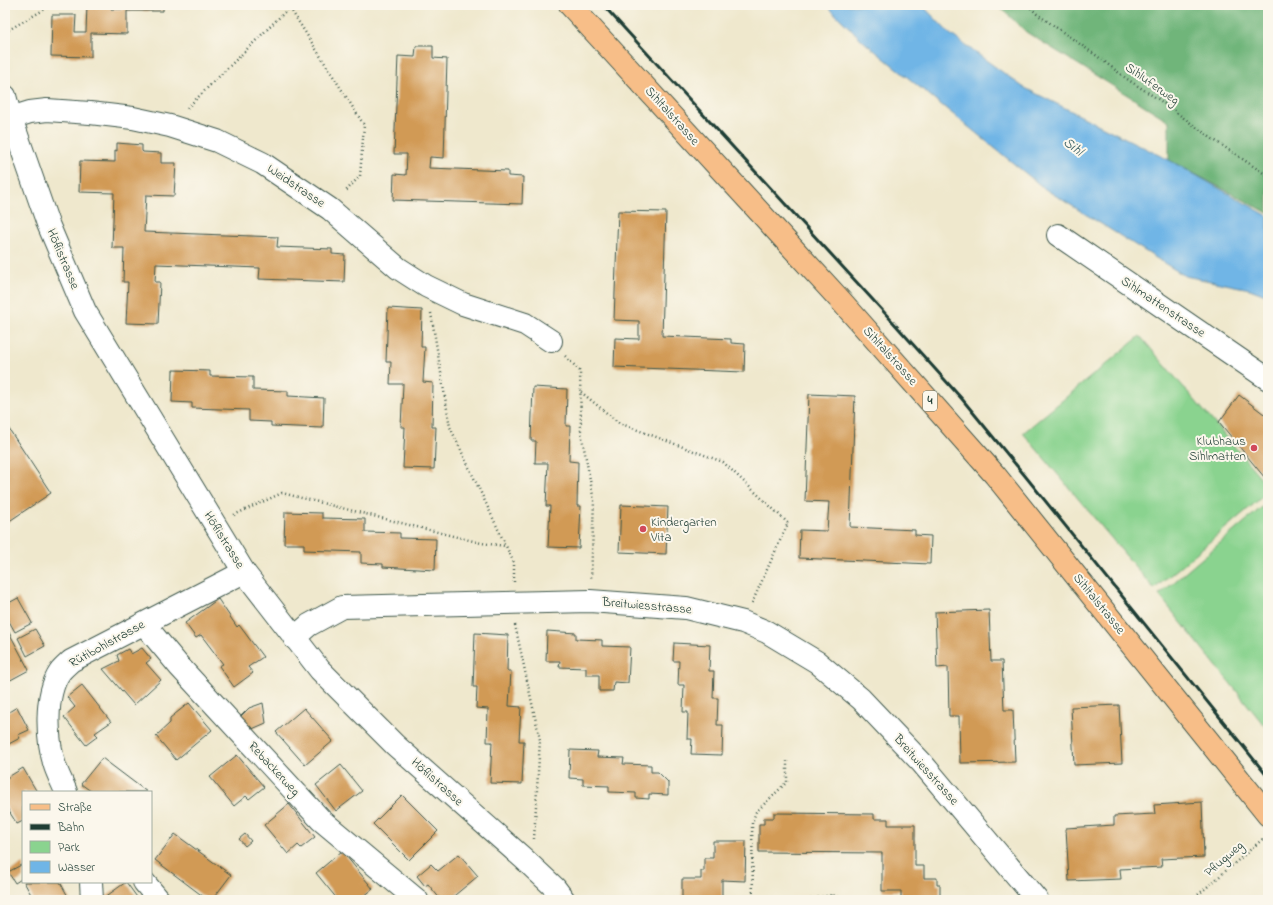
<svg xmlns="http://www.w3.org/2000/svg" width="1273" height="905" viewBox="0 0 1273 905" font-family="'Indie Flower',sans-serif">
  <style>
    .green { fill: #8ad38f; stroke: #548862 }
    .forest { fill: #6fb57a; stroke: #477957 }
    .water { fill: #6fb5e6; stroke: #47798d }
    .building { fill: #d19a55 }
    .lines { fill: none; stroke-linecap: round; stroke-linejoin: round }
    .minor-casing { stroke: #3e574b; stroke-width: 24 }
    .major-casing { stroke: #3e574b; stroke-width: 24 }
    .path { stroke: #3e574b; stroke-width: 2.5; stroke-dasharray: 1 3; stroke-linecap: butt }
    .minor { stroke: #fff; stroke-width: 22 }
    .major { stroke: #f7be88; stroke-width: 22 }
    .rail { stroke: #1f3d34; stroke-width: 3 }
    .poi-dot { fill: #d1495b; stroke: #fbf7ec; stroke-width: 1.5 }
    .labels { text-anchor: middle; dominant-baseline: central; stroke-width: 4; stroke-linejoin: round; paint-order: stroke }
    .shield { fill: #fbf7ec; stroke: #61756b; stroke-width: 1 }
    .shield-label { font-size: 12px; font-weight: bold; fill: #1f3d34 }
    .street-label { font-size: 13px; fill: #1f3d34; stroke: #fbf7ec }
    .poi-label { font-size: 13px; fill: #1f3d34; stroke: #fbf7ec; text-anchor: end }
    .water-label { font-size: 14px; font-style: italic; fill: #335b60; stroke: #fbf7ec }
  </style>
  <rect width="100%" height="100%" fill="#fbf7ec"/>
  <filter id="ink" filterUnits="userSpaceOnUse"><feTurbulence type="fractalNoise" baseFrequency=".025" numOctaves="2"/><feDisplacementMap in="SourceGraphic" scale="8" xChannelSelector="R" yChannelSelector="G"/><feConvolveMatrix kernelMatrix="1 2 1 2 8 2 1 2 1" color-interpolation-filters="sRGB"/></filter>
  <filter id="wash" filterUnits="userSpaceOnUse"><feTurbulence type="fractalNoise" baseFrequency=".012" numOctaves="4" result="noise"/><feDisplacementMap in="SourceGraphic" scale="16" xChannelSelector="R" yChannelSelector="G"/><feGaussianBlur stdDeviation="0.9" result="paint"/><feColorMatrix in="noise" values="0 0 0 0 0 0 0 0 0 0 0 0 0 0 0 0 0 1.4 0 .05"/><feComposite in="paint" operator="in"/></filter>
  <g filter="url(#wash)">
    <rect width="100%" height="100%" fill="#efe8cd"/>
    <g class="green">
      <path d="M1140,336L1268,486V492L1154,589L1023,433Z"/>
      <path d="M1268,502V730L1159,595Z"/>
    </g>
    <path class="forest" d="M998,5H1268V213L1169,160V121L1026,32Z"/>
    <path class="water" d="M826,5H922L950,34L1023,87L1169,160L1268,216V296L1250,289L1185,276L1045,189L864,42Z"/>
    <g id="blocks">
      <g class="building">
        <path d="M87,5H111V9H122V5H163V11H127V34L91,33V57L51,56L52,15H76L75,32H86Z"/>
        <path d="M416,46H433V58L447,59L444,158L430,157L429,168L508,171V176L523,177L522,204L393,200L394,174L406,175L407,154H394L398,56L415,57Z"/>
        <path d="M117,143L142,145V151L143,152L161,153V163H176L174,196L146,195L144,232L278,237L277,247L332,249V254L345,255L344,282L259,279L260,268L156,264L155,282H160L158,324L126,323L128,282H123L124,248H112L114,193L79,192L80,161L115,162V150L117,151Z"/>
        <path d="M618,211L666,212L662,336L731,339V343L745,344L744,372L614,367L615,338L639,339V321L614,320Z"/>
        <path d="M388,308L422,310L421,347H425L423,382L433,383L432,427H436L434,469L403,468L405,427H401L403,384H390L391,362H386Z"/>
        <path d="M173,370L210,371V376L253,377V390L288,391V396L324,398L323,428L271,426V422L249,421V410L192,408V403L172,402Z"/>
        <path d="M533,387L567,389L566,426H570L569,461L578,462L577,506H581L579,548L548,547L550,506H546L548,463H535L536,441H531Z"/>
        <path d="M809,394L855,396L850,527L915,530V535L931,536L930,564L799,558L800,530L827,531L829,502L805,501Z"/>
        <path d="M1239,395L1268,417V475L1265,478L1219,422Z"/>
        <path d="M5,423L51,493L5,524Z"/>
        <path d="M621,505L668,507L666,554L619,552Z"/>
        <path d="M285,512L322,513V518L365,519V532L400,533V538L436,539L435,570L383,567V564L361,563V552L304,550V544H284Z"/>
        <path d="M18,598L32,623L15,632L5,614V605Z"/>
        <path d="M218,599L237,627L239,625L263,657L248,667L253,673L234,687L219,666L223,664L201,635L196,638L185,623Z"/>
        <path d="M989,610L991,661H1002L1004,710H1013L1015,762L960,763L959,716H949L948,667L937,668L935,612Z"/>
        <path d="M5,625L29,670L5,683Z"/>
        <path d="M35,629L45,646L27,656L18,638Z"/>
        <path d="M547,631L576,633V639L602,640V646L630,647L628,683L614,682L613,691H599V675H586V668L559,667L560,661H546Z"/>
        <path d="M475,633L508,635L507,671H511L509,706L521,707L519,741H524L522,784L490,783L492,742H487L488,709L476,708L477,687H473Z"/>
        <path d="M674,643L710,645L709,671H714L713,698H718L717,725H723L722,755L691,754L692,739H687L688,712H683L684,685H678L679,661H673Z"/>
        <path d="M142,648L151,659L146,663L161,680L134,705L103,669L119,661L117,655L128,649L131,654Z"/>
        <path d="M82,685L111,722L95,733L98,736L86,745L64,717L75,707L67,697Z"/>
        <path d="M189,703L212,730L176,760L156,736L170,723V718Z"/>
        <path d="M263,703L266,723L250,730L239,718L249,708Z"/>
        <path d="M1119,705L1122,763L1074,765L1071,707Z"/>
        <path d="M17,707L29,730L18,735L20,738L5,746V710L7,713Z"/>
        <path d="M304,708L333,741L305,765L276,732Z"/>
        <path d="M570,750L598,751L597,757L624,758L623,764L651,765V772H658L668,782V795L649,794V799L636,798V793L609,792V786L583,785V779L569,778Z"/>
        <path d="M237,755L264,787L249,799L246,796L234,806L210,777Z"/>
        <path d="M102,758L147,792H92L81,784Z"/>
        <path d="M341,765L362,791L336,811L316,785Z"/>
        <path d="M23,768L37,792H23V821L17,824L5,805V779Z"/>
        <path d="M402,795L438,831L409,860L373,824Z"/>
        <path d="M1202,802L1204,857L1161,859L1162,867L1120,869L1121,879L1069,881L1066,828L1114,825V816L1155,814L1154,805Z"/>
        <path d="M289,804L315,837L301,848L298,845L288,854L264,825Z"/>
        <path d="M774,813L874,814V819H888V825H915V866H924V878H937V885H940V900H901V891H882V853L759,852V824H764V818H774Z"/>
        <path d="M175,834L231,875L212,900H208L155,860Z"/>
        <path d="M245,834L251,841L245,846L239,839Z"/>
        <path d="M713,841H746L745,881L722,880V900H682V879H701V871H704V858H713Z"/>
        <path d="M342,851L373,889L359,900H338L316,873Z"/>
        <path d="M459,854L478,876L449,900H441L428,884L425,886L417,876L431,864L438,871Z"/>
        <path d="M23,864V878L15,883L8,872Z"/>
        <path d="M24,882H60L70,900H34Z"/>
        <path d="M126,882L139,900H101Z"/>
      </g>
    </g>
  </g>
  <g filter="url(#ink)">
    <use href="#blocks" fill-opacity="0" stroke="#3e574b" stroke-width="1"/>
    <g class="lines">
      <g class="minor-casing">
        <g id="minor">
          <path d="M5,96L11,118L48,224L85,311L244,572L320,670L395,745L523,858L555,888L564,900"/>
          <path d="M11,118L30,112L47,110L90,113L133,118L170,126L217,141L262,163L330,209L398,268L426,286L463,304L525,324L551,341"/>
          <path d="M1058,235L1268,379"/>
          <path d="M144,624L179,666L321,820L417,900"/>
          <path d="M294,638L309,625L342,607L590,601L686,608L743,622L767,632L817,662L861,699L922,763L1037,900"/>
          <path d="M66,792C63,784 58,775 55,766C47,741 44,695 60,672C63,668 68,664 71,661L244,572"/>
          <path d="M91,882L92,900"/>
          <path d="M144,882L159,900"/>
        </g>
      </g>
      <g class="major-casing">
        <path id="major" d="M570,5L842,302L995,475L1268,815"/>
      </g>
      <g class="path">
        <path d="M288,5L364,125L360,176L345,192"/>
        <path d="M1028,5L1037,14L1097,56L1127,79L1158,99L1211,138L1268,176"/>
        <path d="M5,32L52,5"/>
        <path d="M187,108L292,5"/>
        <path d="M431,313L450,427L514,563V582"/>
        <path d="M565,356L580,371L581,432L594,501L591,580"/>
        <path d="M581,392L619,423L723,462L788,523L752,603"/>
        <path d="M234,515L282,493L481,543L505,546"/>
        <path d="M515,625L540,740L534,839"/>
        <path d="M753,900L752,823L756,812L787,782V761"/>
        <path d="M806,900L832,895L847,900"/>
        <path d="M831,900L832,895"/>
        <path d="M1192,900L1265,837"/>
      </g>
      <use href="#minor" class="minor"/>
      <use href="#major" class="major"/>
      <path class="rail" d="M603,5L883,311L962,399L1026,477L1268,777"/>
    </g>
  </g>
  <g class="poi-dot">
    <circle cx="1254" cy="448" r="4"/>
    <circle cx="643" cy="529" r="4"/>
  </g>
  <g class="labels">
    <rect class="shield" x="923" y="391" width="14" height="20" rx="3"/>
    <g class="shield-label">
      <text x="930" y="401">4</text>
    </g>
    <g class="street-label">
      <text transform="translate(1152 84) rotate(35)">Sihluferweg</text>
      <text transform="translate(672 116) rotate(48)">Sihltalstrasse</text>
      <text transform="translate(296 186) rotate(34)">Weidstrasse</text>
      <text transform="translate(63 259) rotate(67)">Höflistrasse</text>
      <text transform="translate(1163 307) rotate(34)">Sihlmattenstrasse</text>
      <text transform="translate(890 356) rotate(48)">Sihltalstrasse</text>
      <text transform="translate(224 540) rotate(58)">Höflistrasse</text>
      <text transform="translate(1099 604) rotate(51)">Sihltalstrasse</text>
      <text transform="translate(647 606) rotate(5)">Breitwiesstrasse</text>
      <text transform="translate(107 644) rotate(-29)">Rütibohlstrasse</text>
      <text transform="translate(274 769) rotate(47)">Rebackerweg</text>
      <text transform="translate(926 770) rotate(48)">Breitwiesstrasse</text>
      <text transform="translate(437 782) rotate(42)">Höflistrasse</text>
      <text transform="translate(1224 859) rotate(-41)">Pflugweg</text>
    </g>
    <g class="poi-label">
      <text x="1246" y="441">Klubhaus<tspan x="1246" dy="15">Sihlmatten</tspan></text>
      <text x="651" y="522" text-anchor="start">Kindergarten<tspan x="651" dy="15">Vita</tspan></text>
    </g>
    <g class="water-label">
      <text transform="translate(1073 147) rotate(38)">Sihl</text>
    </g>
  </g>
  <rect width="1273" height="905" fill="none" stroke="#fbf7ec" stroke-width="20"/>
  <rect x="22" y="791" width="130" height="92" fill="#fbf7ec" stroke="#a3ada2"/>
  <rect x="30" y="804" width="20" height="6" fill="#f7be88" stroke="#a3ada2"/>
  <text x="58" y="811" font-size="12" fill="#1f3d34">Straße</text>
  <rect x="30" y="824" width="20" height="6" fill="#1f3d34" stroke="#a3ada2"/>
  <text x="58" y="831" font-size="12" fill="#1f3d34">Bahn</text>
  <rect x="30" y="841" width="20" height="12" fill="#8ad38f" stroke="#a3ada2"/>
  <text x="58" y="851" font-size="12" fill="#1f3d34">Park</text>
  <rect x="30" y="861" width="20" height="12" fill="#6fb5e6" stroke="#a3ada2"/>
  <text x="58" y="871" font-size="12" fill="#1f3d34">Wasser</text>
</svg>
